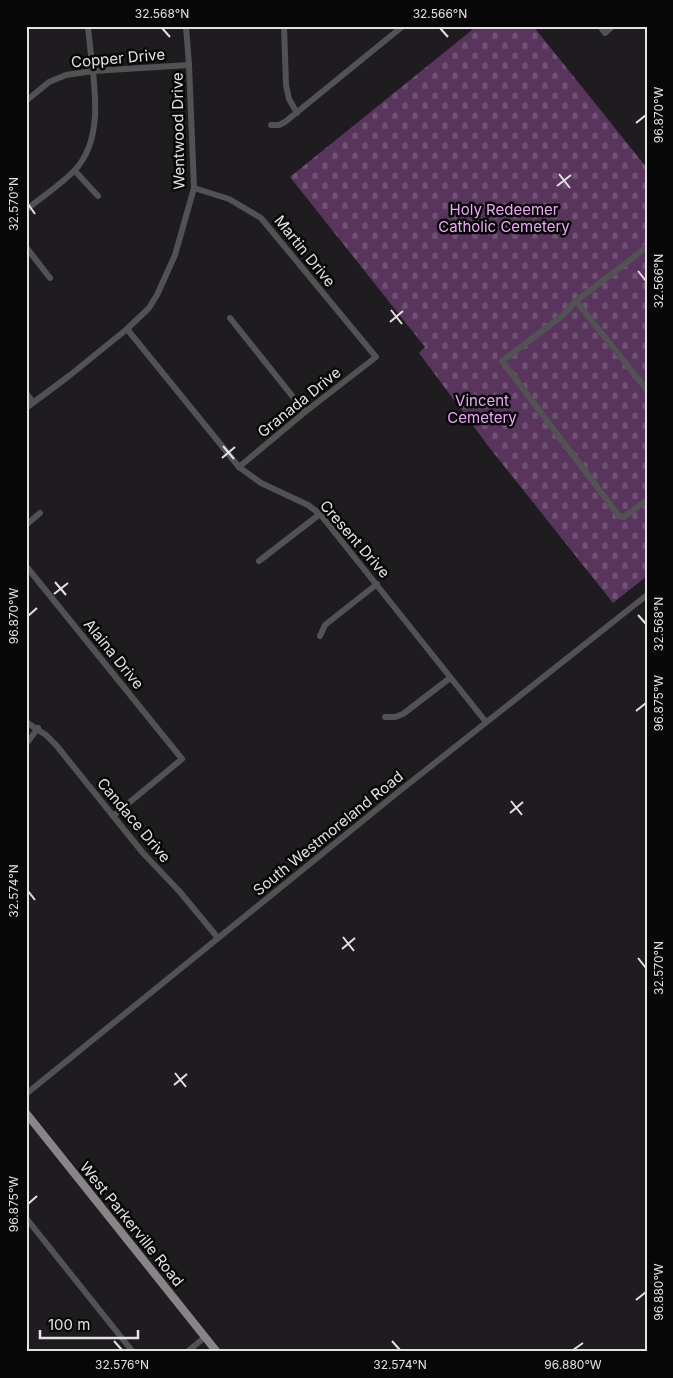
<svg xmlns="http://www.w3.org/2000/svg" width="673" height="1378" viewBox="0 0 673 1378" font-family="Inter,sans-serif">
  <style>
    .cemetery { fill: url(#cemetery-stones) }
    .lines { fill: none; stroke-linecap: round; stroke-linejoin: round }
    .minor { stroke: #525153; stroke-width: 6 }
    .major { stroke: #888488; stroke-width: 8 }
    .ticks { fill: none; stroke: #e3e1e3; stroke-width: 2 }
    .labels { text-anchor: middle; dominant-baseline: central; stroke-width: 5; stroke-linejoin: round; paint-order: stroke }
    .street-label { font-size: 15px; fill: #e3e1e3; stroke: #080708 }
    .park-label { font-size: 15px; fill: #f0a5f9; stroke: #080708 }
    .neatline { fill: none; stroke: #e3e1e3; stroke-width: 2 }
    .ticks-label { font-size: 12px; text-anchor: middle; fill: #e3e1e3 }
  </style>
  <defs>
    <pattern id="cemetery-stones" width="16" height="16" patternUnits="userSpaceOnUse" patternTransform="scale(1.25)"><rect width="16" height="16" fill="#59355d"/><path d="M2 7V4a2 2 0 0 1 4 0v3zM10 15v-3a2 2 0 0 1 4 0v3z" fill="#715274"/></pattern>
  </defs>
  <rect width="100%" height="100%" fill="#1f1c1f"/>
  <path class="cemetery" d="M477,26H533L647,168V576L613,603L489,447L419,353L425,347L290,177Z"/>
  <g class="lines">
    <g class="minor">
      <path d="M284,26L286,85L289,99L297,113"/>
      <path d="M600,26L605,33L613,26"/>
      <path d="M26,101L49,82L66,75L93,71L189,65"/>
      <path d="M271,125H279L285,122L403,26"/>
      <path d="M75,171L98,196"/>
      <path d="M194,188L229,199L261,218L376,357L305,412L239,467"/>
      <path d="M26,210C42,197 60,185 74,171C109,135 91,71 88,26"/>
      <path d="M26,247L50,278"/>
      <path d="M647,247L576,301L561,317L502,361L619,516L624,517L647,500"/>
      <path d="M576,301L647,390"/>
      <path d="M230,318L305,412"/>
      <path d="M127,329L239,467L261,483L308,505L320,514L486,722"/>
      <path d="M26,393L33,402"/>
      <path d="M26,408L69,376L127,329L149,308L157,295L175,255L194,188L189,65L186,26"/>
      <path d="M26,525L40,513"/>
      <path d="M259,561L320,514"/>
      <path d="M26,566L182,759L113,816"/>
      <path d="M320,636L325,625L377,584"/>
      <path d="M385,717H395L403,714L450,678"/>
      <path d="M26,722L46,735L56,745L143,853L180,892L218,938"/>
      <path d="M26,744L38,728"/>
      <path d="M26,1094L397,793L647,595"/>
      <path d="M26,1218L133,1352"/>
      <path d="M187,1352L205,1337"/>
    </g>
    <path class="major" d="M26,1113L217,1352"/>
  </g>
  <path class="ticks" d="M162,28L170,37M440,28L448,37M636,123L646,115M559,174L570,188M557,186L571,175M28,204L35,214M638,271L646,281M391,310L402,324M390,322L403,311M223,446L234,459M222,458L235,447M55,582L66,595M54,594L68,583M638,615L646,624M28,616L37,608M636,711L646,703M511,801L522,815M510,813L523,802M28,891L35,900M343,937L354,951M342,949L355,938M638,958L646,968M175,1073L186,1087M174,1085L187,1074M28,1204L37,1196M636,1300L646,1292M114,1341L122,1350M392,1341L400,1350M573,1350L583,1343"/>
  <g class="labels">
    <g class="street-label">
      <text transform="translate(118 58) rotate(-5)">Copper Drive</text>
      <text transform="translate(178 131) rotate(-91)">Wentwood Drive</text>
      <text transform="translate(305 251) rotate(51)">Martin Drive</text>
      <text transform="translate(299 402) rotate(-39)">Granada Drive</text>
      <text transform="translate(355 539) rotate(49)">Cresent Drive</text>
      <text transform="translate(114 654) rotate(51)">Alaina Drive</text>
      <text transform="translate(134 820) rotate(50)">Candace Drive</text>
      <text transform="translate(328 833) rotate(-39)">South Westmoreland Road</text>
      <text transform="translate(132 1224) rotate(51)">West Parkerville Road</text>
    </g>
    <g class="park-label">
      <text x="504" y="209">Holy Redeemer<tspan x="504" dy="17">Catholic Cemetery</tspan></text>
      <text x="482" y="400">Vincent<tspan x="482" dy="17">Cemetery</tspan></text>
    </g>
  </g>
  <rect width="673" height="1378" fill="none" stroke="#080708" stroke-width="55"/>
  <path d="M40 1330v8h98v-8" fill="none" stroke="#e3e1e3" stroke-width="2.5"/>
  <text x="48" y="1330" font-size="15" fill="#e3e1e3" stroke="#080708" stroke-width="4" paint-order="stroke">100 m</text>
  <rect x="28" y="28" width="618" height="1322" class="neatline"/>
  <g class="ticks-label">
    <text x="162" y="18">32.568°N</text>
    <text x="440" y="18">32.566°N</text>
    <text transform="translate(659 115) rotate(-90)" y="4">96.870°W</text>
    <text transform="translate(14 204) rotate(-90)" y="4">32.570°N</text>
    <text transform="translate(659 281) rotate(-90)" y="4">32.566°N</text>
    <text transform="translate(14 616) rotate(-90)" y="4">96.870°W</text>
    <text transform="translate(659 624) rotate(-90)" y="4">32.568°N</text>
    <text transform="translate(659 703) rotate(-90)" y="4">96.875°W</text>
    <text transform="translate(14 891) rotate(-90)" y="4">32.574°N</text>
    <text transform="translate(659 968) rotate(-90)" y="4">32.570°N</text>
    <text transform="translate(14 1204) rotate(-90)" y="4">96.875°W</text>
    <text transform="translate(659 1292) rotate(-90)" y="4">96.880°W</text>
    <text x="122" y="1369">32.576°N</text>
    <text x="400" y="1369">32.574°N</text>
    <text x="573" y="1369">96.880°W</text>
  </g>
</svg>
